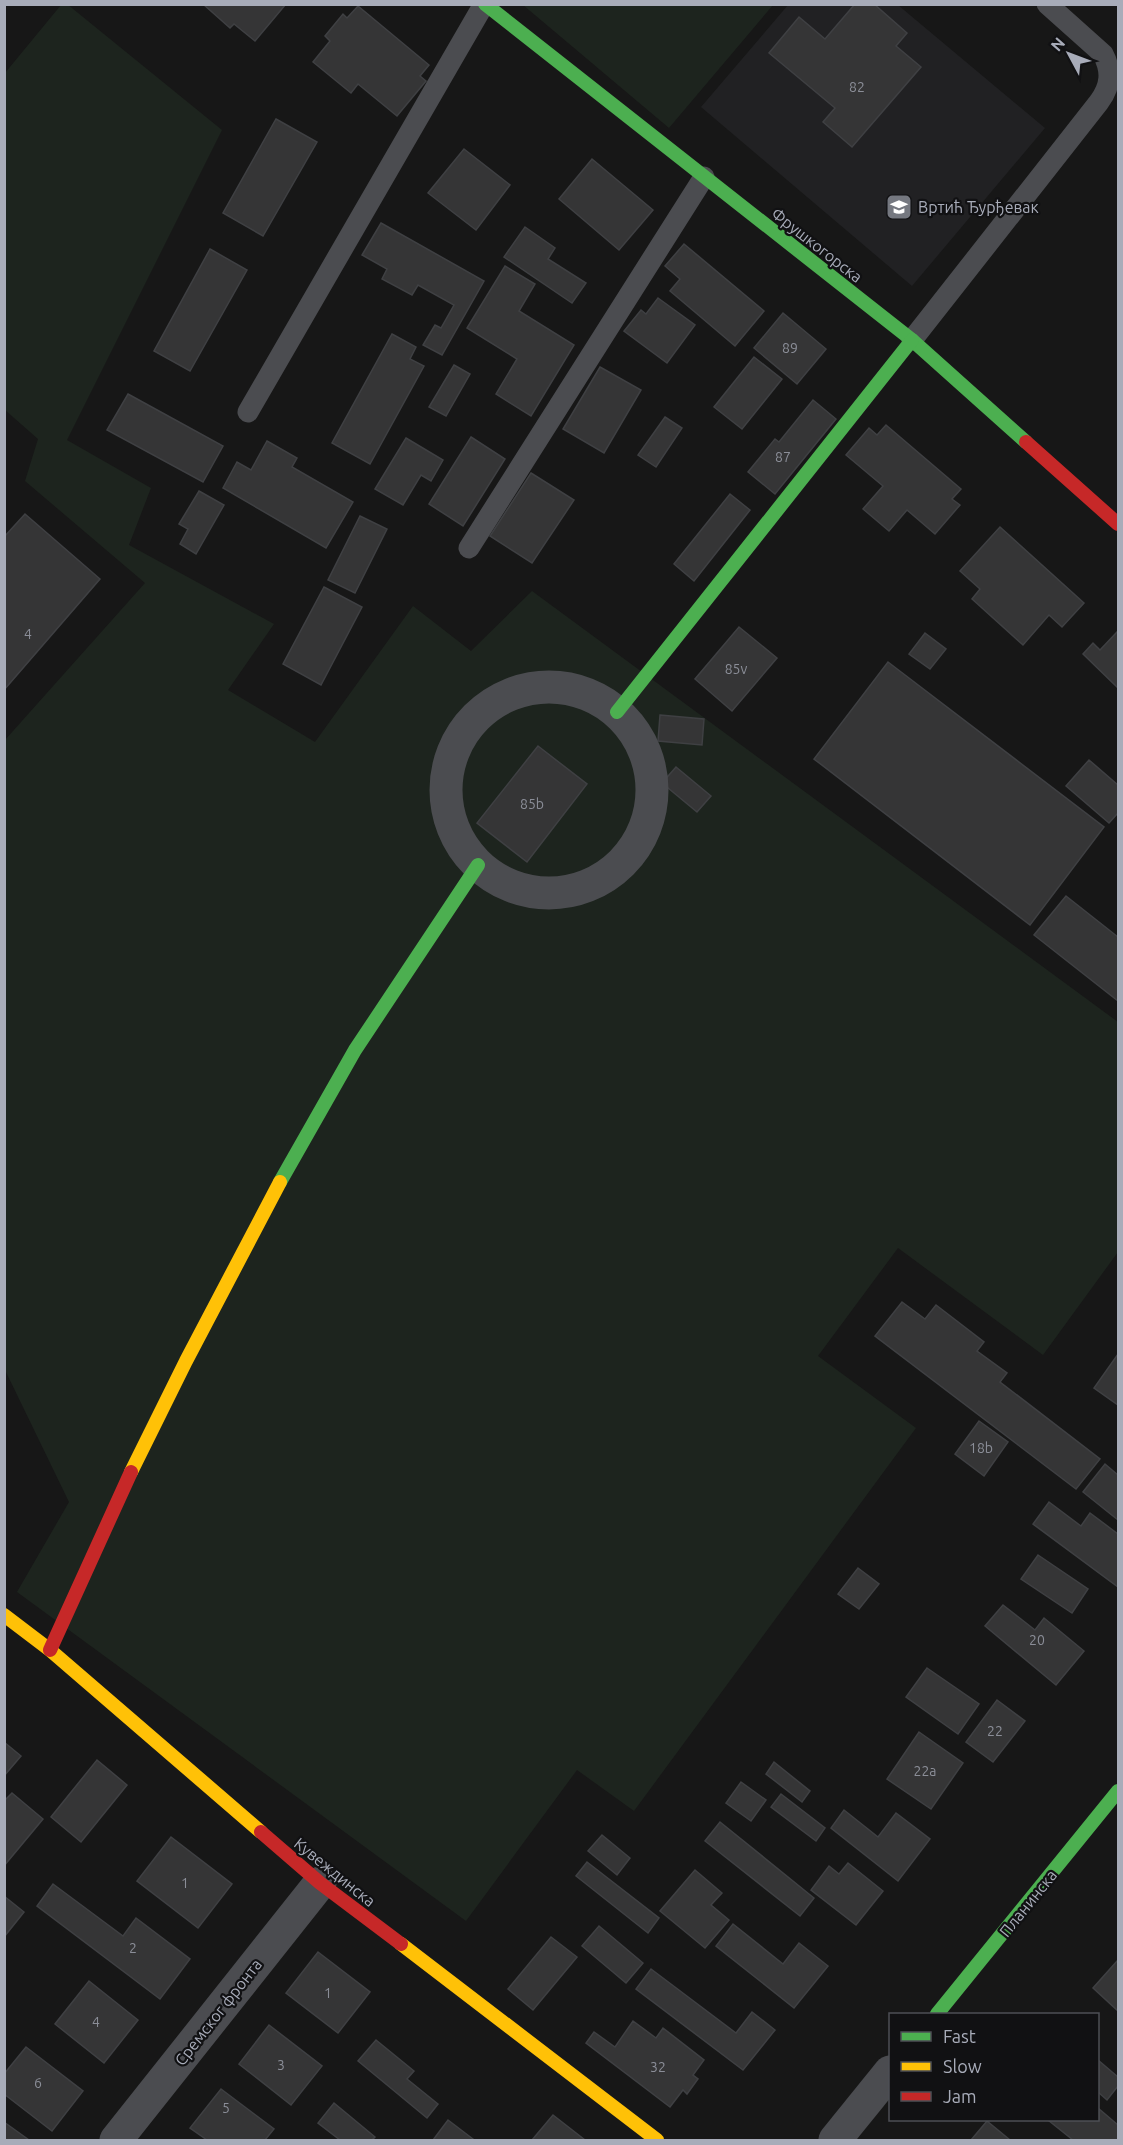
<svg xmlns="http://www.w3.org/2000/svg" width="1123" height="2145" viewBox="0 0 1123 2145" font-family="Ubuntu,sans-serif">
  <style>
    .built { fill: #212123 }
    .green { fill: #1d241e }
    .building { fill: #353536; stroke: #3f4043; stroke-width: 1.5 }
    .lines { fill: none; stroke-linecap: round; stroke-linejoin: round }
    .lane { stroke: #4b4c50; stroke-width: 21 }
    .street { stroke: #4b4c50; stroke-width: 33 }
    .fast { stroke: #4caf50; stroke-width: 14 }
    .slow { stroke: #ffc107; stroke-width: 14 }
    .jam { stroke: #c62828; stroke-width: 14 }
    .labels { text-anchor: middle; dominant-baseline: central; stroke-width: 4.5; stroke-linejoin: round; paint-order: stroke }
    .number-label { font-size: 14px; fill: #8b8e98 }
    .poi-label { font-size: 16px; fill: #a8acb9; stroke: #111113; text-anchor: start }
    .street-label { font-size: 16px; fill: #a8acb9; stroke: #111113 }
  </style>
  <rect width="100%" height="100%" fill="#171717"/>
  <path class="built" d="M788,5H898L1045,128L912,286L701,107Z"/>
  <g class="green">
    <path d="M67,4L222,130L67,440L151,488L129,545L274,624L228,690L315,742L413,606L471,651L532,591L1118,1022V1252L1043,1355L898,1248L818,1356L916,1428L634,1811L577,1770L466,1921L17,1592L69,1502L5,1370V740L145,583L25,481L38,439L5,410V73L61,5Z"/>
    <path d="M523,5H773L669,128Z"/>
  </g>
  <g class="building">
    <path d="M203,4H286L255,41L234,24L230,28Z"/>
    <path d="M855,4H874L907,33L896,46L921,67L852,147L823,122L835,108L769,53L799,17L825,39Z"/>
    <path d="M358,6L429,65L420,76L426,81L397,116L358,84L351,93L313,62L330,41L325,36L343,14L347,18Z"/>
    <path d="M276,119L317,142L263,236L223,213Z"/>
    <path d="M464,149L510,185L476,230L428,193Z"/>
    <path d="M592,159L653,210L619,250L559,199Z"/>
    <path d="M381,223L484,281L442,355L423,345L435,325L441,328L454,305L418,285L412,295L382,279L387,269L362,255Z"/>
    <path d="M525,227L555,248L548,259L586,283L572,303L504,257Z"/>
    <path d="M684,244L764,311L735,346L670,291L680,279L665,266Z"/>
    <path d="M210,249L247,270L190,371L154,351Z"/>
    <path d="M505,266L535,284L519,311L574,345L531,416L496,394L517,359L467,328Z"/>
    <path d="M658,298L695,325L667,363L624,331L641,310L646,314Z"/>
    <path d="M783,313L826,349L797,384L754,348Z"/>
    <path d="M392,334L416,347L410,359L424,366L370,464L332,443Z"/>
    <path d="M754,357L782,379L742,429L714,407Z"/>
    <path d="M454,365L470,374L446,416L429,407Z"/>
    <path d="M600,367L641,390L604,453L563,429Z"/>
    <path d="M128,394L223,446L203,482L107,430Z"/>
    <path d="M813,400L836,419L775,494L748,472L775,439L779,442Z"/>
    <path d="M665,417L682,428L656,467L638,455Z"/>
    <path d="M886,425L961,489L952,499L960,505L935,534L907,510L889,531L863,509L883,486L846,455L869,428L877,435Z"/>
    <path d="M471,437L505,459L463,526L429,504Z"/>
    <path d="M406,438L443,460L431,481L421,475L403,505L375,489Z"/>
    <path d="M267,441L297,458L292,467L353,502L326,548L223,488L237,462L251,470Z"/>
    <path d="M531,473L574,500L532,563L490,536Z"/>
    <path d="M199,491L224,505L196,554L180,544L188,529L179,524Z"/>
    <path d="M730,494L750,510L694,581L674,564Z"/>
    <path d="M25,514L100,579L4,690V537Z"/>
    <path d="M360,516L387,529L355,593L328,580Z"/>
    <path d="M1000,527L1084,603L1062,627L1049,615L1023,645L972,599L980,589L960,571Z"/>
    <path d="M324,587L362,607L321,685L283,664Z"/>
    <path d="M739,627L777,658L732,711L695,679Z"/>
    <path d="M1118,631V688L1083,654L1093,643L1100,650Z"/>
    <path d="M925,633L946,649L930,669L909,654Z"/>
    <path d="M888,662L1104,827L1030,925L814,759Z"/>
    <path d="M660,715L704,719L702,745L658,741Z"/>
    <path d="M538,746L587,784L527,862L477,823Z"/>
    <path d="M1089,760L1118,785V813L1109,823L1066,786Z"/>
    <path d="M676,767L711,796L697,812L662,783Z"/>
    <path d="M1066,896L1118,937V1001L1034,935Z"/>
    <path d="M902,1302L925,1319L936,1305L984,1342L977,1351L1007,1373L1000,1382L1100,1459L1076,1489L875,1336Z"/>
    <path d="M1118,1354V1405L1094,1388Z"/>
    <path d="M979,1421L1008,1442L984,1476L955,1454Z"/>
    <path d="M1105,1464L1118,1475V1520L1083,1492Z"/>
    <path d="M1049,1502L1081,1526L1090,1513L1118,1534V1587L1033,1524Z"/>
    <path d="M1038,1555L1088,1589L1072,1613L1021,1579Z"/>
    <path d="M858,1568L879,1584L859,1609L838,1594Z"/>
    <path d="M1003,1605L1035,1630L1044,1618L1084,1651L1056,1685L985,1626Z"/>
    <path d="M927,1668L979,1704L958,1734L906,1697Z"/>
    <path d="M997,1700L1025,1721L993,1762L966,1742Z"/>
    <path d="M919,1732L963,1763L931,1809L887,1779Z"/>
    <path d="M4,1742L21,1756L4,1776Z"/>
    <path d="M97,1760L127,1785L81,1842L51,1817Z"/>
    <path d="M774,1762L810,1791L802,1802L766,1774Z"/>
    <path d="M741,1782L766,1800L751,1821L726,1803Z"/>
    <path d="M12,1793L43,1819L4,1866V1801Z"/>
    <path d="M781,1794L825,1828L816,1841L771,1807Z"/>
    <path d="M844,1810L878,1837L896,1813L930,1839L898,1881L831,1828Z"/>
    <path d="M720,1822L814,1898L800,1916L705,1841Z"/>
    <path d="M602,1835L630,1858L617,1875L588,1851Z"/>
    <path d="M171,1837L232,1884L198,1928L137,1881Z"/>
    <path d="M587,1862L659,1918L648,1933L576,1876Z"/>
    <path d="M848,1863L883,1891L856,1925L811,1890L829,1866L839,1874Z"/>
    <path d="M695,1870L722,1893L711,1905L729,1920L705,1948L660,1911Z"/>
    <path d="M53,1884L123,1936L136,1918L190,1959L160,1999L37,1906Z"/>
    <path d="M4,1896L24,1912L4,1937Z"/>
    <path d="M733,1924L783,1964L799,1943L828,1966L794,2008L716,1946Z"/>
    <path d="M599,1926L643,1963L626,1983L582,1946Z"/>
    <path d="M551,1937L577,1957L533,2010L508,1989Z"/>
    <path d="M318,1952L370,1992L338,2033L286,1993Z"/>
    <path d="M1118,1960V2011L1093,1988Z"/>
    <path d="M651,1969L736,2033L752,2012L775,2030L743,2070L636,1989Z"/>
    <path d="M89,1981L138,2020L104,2063L55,2024Z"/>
    <path d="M633,2021L656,2038L663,2028L704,2060L693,2075L698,2079L687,2094L683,2090L670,2107L586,2043L594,2032L615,2047Z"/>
    <path d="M269,2025L322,2066L291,2105L239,2064Z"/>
    <path d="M376,2040L414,2071L407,2079L438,2104L427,2118L358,2061Z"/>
    <path d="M26,2047L83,2091L52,2131L4,2094V2074Z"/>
    <path d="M1098,2060L1118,2077V2086L1107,2100L1098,2092Z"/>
    <path d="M221,2089L274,2129L265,2140H207L190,2128Z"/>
    <path d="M334,2103L375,2137L372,2140H340L318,2123Z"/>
    <path d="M1098,2108L1118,2125V2140H1073L1048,2120H1098Z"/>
    <path d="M553,2115L585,2140H532Z"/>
    <path d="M448,2120L473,2139L472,2140H433Z"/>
    <path d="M987,2121L1010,2140H971Z"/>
    <path d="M4,2122L29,2140H4Z"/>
  </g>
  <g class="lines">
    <g class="lane">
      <path d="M912,340L1099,102C1111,86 1112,71 1103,54L1047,4"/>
      <path d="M248,412L484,4"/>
      <path d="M469,548L704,177"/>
    </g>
    <g class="street">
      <circle cx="549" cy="790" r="103"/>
      <path d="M116,2140L320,1883"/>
      <path d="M835,2140L890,2072"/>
    </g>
    <g class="fast">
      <path d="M485,4L912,340L1026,442"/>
      <path d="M617,712L912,340"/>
      <path d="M280,1182L355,1050L478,865"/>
      <path d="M937,2014L1118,1791"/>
    </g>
    <g class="slow">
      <path d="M131,1472L186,1361L280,1182"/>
      <path d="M4,1615L50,1650L261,1832"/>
      <path d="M401,1944L657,2140"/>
    </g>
    <g class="jam">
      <path d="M1026,442L1118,524"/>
      <path d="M50,1650L131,1472"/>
      <path d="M261,1832L320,1883L401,1944"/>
    </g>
  </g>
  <defs>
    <g id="school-square" transform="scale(1.35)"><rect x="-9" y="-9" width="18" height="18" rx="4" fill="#757880" stroke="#111113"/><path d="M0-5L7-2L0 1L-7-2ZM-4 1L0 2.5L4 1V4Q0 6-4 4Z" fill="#fff"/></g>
  </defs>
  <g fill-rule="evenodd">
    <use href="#school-square" x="899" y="207"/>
  </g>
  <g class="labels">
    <g class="number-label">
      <text x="857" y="87">82</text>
      <text x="790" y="348">89</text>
      <text x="783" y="457">87</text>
      <text x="28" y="634">4</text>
      <text x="736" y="669">85v</text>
      <text x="532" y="804">85b</text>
      <text x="981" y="1448">18b</text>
      <text x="1037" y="1640">20</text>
      <text x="995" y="1731">22</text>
      <text x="925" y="1771">22a</text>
      <text x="185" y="1883">1</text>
      <text x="133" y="1948">2</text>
      <text x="328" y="1993">1</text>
      <text x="96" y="2022">4</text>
      <text x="281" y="2065">3</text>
      <text x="658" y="2067">32</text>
      <text x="38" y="2083">6</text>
      <text x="226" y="2108">5</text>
    </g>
    <g class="poi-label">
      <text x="918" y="207">Вртић Ђурђевак</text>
    </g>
    <g class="street-label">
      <text transform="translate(817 245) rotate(38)">Фрушкогорска</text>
      <text transform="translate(335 1872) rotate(39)">Кувеждинска</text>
      <text transform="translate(1028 1903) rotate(-51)">Планинска</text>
      <text transform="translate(218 2012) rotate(-52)">Сремског фронта</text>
    </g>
  </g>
  <rect width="1123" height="2145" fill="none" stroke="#a8acb9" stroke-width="12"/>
  <rect x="889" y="2013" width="210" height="108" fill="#111113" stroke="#4d4f55" stroke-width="1.5"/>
  <rect x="901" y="2032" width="30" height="9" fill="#4caf50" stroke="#4d4f55" stroke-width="1.5"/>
  <text x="943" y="2043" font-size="18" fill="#a8acb9">Fast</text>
  <rect x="901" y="2062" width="30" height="9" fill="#ffc107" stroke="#4d4f55" stroke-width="1.5"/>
  <text x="943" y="2073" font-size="18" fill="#a8acb9">Slow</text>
  <rect x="901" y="2092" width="30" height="9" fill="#c62828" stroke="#4d4f55" stroke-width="1.5"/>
  <text x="943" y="2103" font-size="18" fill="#a8acb9">Jam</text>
  <g transform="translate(1069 54) rotate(311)" stroke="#111113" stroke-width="4.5" paint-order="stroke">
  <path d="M0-4.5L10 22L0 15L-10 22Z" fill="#a8acb9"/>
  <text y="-9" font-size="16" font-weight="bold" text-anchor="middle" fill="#a8acb9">N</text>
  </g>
</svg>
